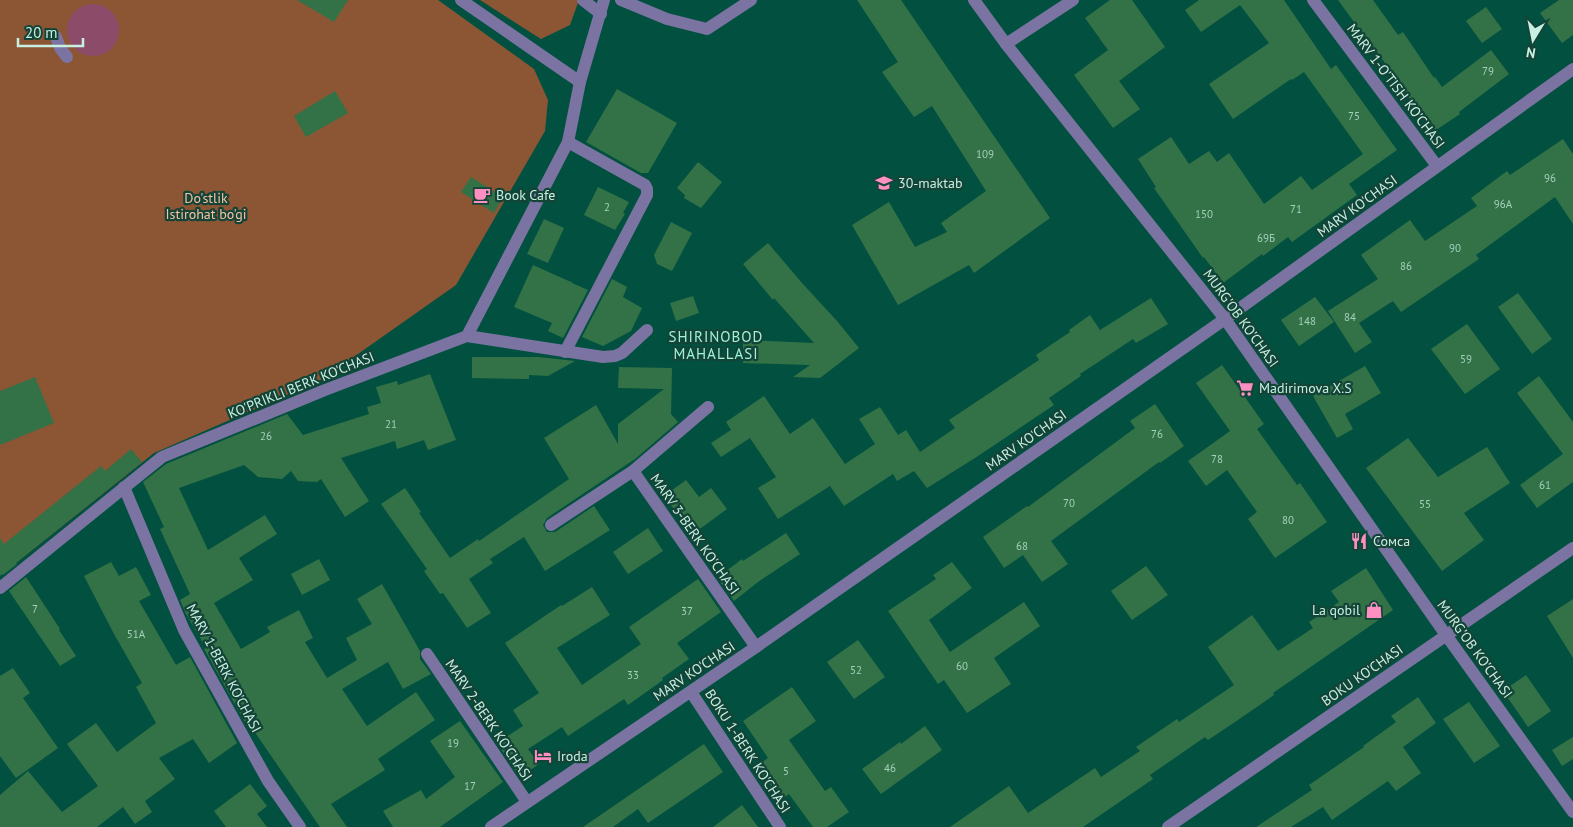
<svg xmlns="http://www.w3.org/2000/svg" width="1573" height="827" viewBox="0 0 1573 827" font-family="'PT Sans',sans-serif">
  <style>
    .green { fill: #8c5634 }
    .water { fill: #8c4b68 }
    .building { fill: #337147 }
    .lines { fill: none; stroke-linecap: round; stroke-linejoin: round }
    .minor { stroke: #7b73a1; stroke-width: 12 }
    .labels { text-anchor: middle; dominant-baseline: central; stroke-width: 4.5; stroke-linejoin: round; paint-order: stroke }
    .number-label { font-size: 11px; fill: #a2d0bb }
    .street-label { font-size: 14px; fill: #c7f0e2; stroke: #144337 }
    .poi-label { font-size: 14px; fill: #c7f0e2; stroke: #144337; text-anchor: start }
    .park-label { font-size: 14px; fill: #f8c3a3; stroke: #144337 }
    .neighbourhood-label { font-size: 15px; letter-spacing: 1px; fill: #9df4d9; stroke: #144337 }
  </style>
  <rect width="100%" height="100%" fill="#025140"/>
  <g class="green">
    <path d="M0,0H438L534,69L548,100L545,131L456,285L321,380L154,453L2,574L0,571Z"/>
    <path d="M480,0H579L570,25L541,39Z"/>
  </g>
  <circle class="water" cx="93" cy="30" r="26"/>
  <g class="building">
    <path d="M297,0H348L334,22Z"/>
    <path d="M857,0H901L1050,218L974,273L969,265L898,305L852,225L889,202L915,247L947,232L941,223L986,191L932,106L914,117L882,72L898,62Z"/>
    <path d="M1110,0H1132L1165,47L1119,81L1140,109L1113,128L1074,75L1108,50L1085,18Z"/>
    <path d="M1199,0H1284L1331,69L1336,65L1397,150L1349,184L1357,195L1292,242L1288,237L1263,256L1262,254L1223,283L1204,257L1203,258L1154,188L1156,187L1138,159L1171,137L1189,164L1209,151L1217,162L1229,153L1264,204L1301,176L1312,190L1363,154L1304,72L1292,80L1291,79L1233,119L1209,84L1269,43L1240,5L1201,32L1185,10Z"/>
    <path d="M1338,0H1373L1398,35L1403,32L1434,78L1435,77L1442,87L1491,50L1509,74L1459,112L1460,114L1433,132L1366,36L1365,37Z"/>
    <path d="M1559,0H1573V35L1562,43L1540,13Z"/>
    <path d="M1486,7L1502,29L1482,43L1466,21Z"/>
    <path d="M617,89L677,123L648,173H641L586,142Z"/>
    <path d="M335,91L348,113L306,137L294,116Z"/>
    <path d="M1563,139L1573,154V224L1555,197L1476,255L1479,259L1401,312L1393,301L1359,323L1372,342L1355,353L1328,311L1378,279L1361,255L1410,220L1425,241L1477,206L1471,198L1507,171L1510,175Z"/>
    <path d="M698,162L722,182L701,208L684,198L685,195L677,188Z"/>
    <path d="M471,177L503,197L494,213L461,192Z"/>
    <path d="M598,187L629,202L623,213L625,214L615,230L584,215Z"/>
    <path d="M544,219L564,228L548,263L527,254Z"/>
    <path d="M671,222L692,233L672,271L657,264L654,255Z"/>
    <path d="M768,243L802,283L837,321L859,348L820,378L793,377L810,365L743,363V340L814,343L774,298L773,300L743,264Z"/>
    <path d="M533,265L571,282L572,281V283L588,290L563,338L548,331L552,323L514,307Z"/>
    <path d="M612,279L627,287L623,297L642,308L631,331L603,346L582,337Z"/>
    <path d="M1518,293L1552,339L1532,354L1498,307Z"/>
    <path d="M693,296L699,313L676,321L670,303Z"/>
    <path d="M1315,297L1334,322L1299,346L1281,320Z"/>
    <path d="M1151,298L1168,324L1136,343L1133,339L1080,374L1081,376L1049,398L1054,405L975,458L927,488L914,471L897,481L893,474L844,506L830,486L778,519L758,488L776,477L750,438L721,457L711,443L731,430L726,422L764,396L790,434L813,418L845,464L875,444L859,419L880,407L898,435L906,430L920,452L955,428L949,420L1039,360L1036,355L1070,332L1069,330L1090,315L1100,330Z"/>
    <path d="M1467,324L1500,369L1465,394L1431,349Z"/>
    <path d="M472,357H539L575,361L548,376L529,375V379L472,378Z"/>
    <path d="M1222,365L1264,424L1257,429L1297,485L1300,483L1327,522L1275,558L1248,519L1257,512L1227,470L1206,486L1188,461L1230,431L1196,383Z"/>
    <path d="M1365,366L1381,393L1345,414L1353,429L1337,438L1313,396Z"/>
    <path d="M619,367L672,368L671,414L678,422L635,459L547,518L543,525L547,532H555L594,506L610,530L545,571L524,537L490,559L493,563L469,579L491,613L467,628L443,593L440,594L424,571L427,569L381,504L405,488L421,512L419,513L450,558L478,539L479,541L569,479L544,438L596,405L618,444V424L664,389L618,388Z"/>
    <path d="M430,374L456,440L428,450L424,440L397,449L395,441L341,458L369,501L345,517L321,479L317,482L298,481L291,471L282,479L258,477L244,465L179,488L208,550L265,515L277,534L239,558L253,580L214,603L241,649L270,632L267,627L299,610L313,638L305,642L327,678L357,660L346,638L372,624L357,599L382,584L420,651V659L431,674L403,689L388,662L342,689L367,726L416,692L435,720L378,759L385,770L331,804L347,827H320L254,731L251,733L204,649L206,648L186,614L180,600L190,594L160,529L164,527L143,482L166,464L287,414L303,435L369,414L367,407L381,403L376,387L397,381L398,385Z"/>
    <path d="M1539,376L1573,422V482L1537,508L1520,485L1563,454L1517,393Z"/>
    <path d="M35,377L54,423L0,445V391Z"/>
    <path d="M1155,404L1184,446L1160,463L1159,462L1051,541L1068,564L1042,582L1023,555L1004,568L983,537L1027,506L1028,507L1135,428L1130,421Z"/>
    <path d="M1408,438L1438,477L1487,447L1510,483L1464,513L1484,540L1442,571L1366,468Z"/>
    <path d="M131,449L142,462L16,563L17,564L3,575L2,574L0,576V538L4,544L101,466L105,471Z"/>
    <path d="M686,480L699,497L711,488L727,509L693,534L664,496Z"/>
    <path d="M648,528L663,551L628,574L613,552Z"/>
    <path d="M786,533L800,554L758,582L734,601L717,578L742,559L743,561Z"/>
    <path d="M319,559L330,580L302,595L291,574Z"/>
    <path d="M111,562L119,576L136,567L151,595L139,601L176,665L190,657L237,743L209,763L193,739L159,758L175,779L145,801L152,812L135,824L123,807L97,827H0V795L28,771L62,812L98,786L67,744L96,723L117,752L156,723L136,687L142,683L114,634L84,576Z"/>
    <path d="M952,562L972,588L929,620L950,652L1024,602L1040,626L994,658L1011,684L967,713L944,680L938,684L888,611L936,579L933,575Z"/>
    <path d="M1146,566L1168,595L1132,620L1111,591Z"/>
    <path d="M1366,568L1393,610L1273,693L1274,695L1235,722L1208,740L1205,737L1150,775L1153,779L1083,827H950L1009,786L1028,813L1095,768L1101,777L1140,751L1136,747L1177,719L1179,722L1234,685L1208,647L1252,615L1278,651L1313,628L1309,622L1339,602L1331,591Z"/>
    <path d="M26,577L60,629L59,630L76,656L60,666L9,591Z"/>
    <path d="M698,579L721,612L677,643L689,659L662,678L663,680L628,705L624,699L568,736L562,727L528,749L539,764L520,777L497,743L523,726L513,710L539,693L505,643L561,605L562,606L592,587L610,615L557,648L582,685L641,644L629,627Z"/>
    <path d="M1573,599V658L1547,616Z"/>
    <path d="M858,640L885,677L854,699L827,662Z"/>
    <path d="M13,668L30,693L23,698L58,748L16,778L0,756V676Z"/>
    <path d="M1526,675L1551,711L1528,727L1503,691Z"/>
    <path d="M792,687L816,721L789,740L825,791L831,787L849,812L827,827H813L789,794L781,800L757,766L768,758L743,721Z"/>
    <path d="M1418,697L1436,723L1403,747L1421,773L1396,791L1388,781L1332,820L1323,807L1291,827H1256L1312,790L1309,785L1364,747L1363,746L1396,722L1391,716Z"/>
    <path d="M1469,702L1500,746L1474,763L1443,719Z"/>
    <path d="M460,721L503,782L440,827H393L383,811L421,790L426,799L455,777L430,741Z"/>
    <path d="M925,726L942,750L881,794L862,769L900,742L901,744Z"/>
    <path d="M1573,737V759L1562,766L1552,750Z"/>
    <path d="M704,744L723,772L648,823L638,809L613,827H583Z"/>
    <path d="M250,784L267,806L257,814L267,827H226L214,811Z"/>
    <path d="M742,805L758,827H713Z"/>
  </g>
  <g class="lines">
    <g class="minor">
      <path d="M461,0L580,82"/>
      <path d="M583,0L601,14"/>
      <path d="M621,0L667,19L707,29L751,0"/>
      <path d="M974,0L1006,44L1225,319L1446,635L1573,812"/>
      <path d="M1313,0L1437,166"/>
      <path d="M56,37L60,48L67,57"/>
      <path d="M1006,44L1073,0"/>
      <path d="M467,336L568,142L580,82L604,0"/>
      <path d="M565,352L647,195V189L645,185L568,142"/>
      <path d="M708,407L633,471L756,647"/>
      <path d="M124,487L184,630L268,781L300,827"/>
      <path d="M551,525L633,471"/>
      <path d="M0,588L162,457L325,390L467,336L603,357L615,356L622,353L647,330"/>
      <path d="M427,654L527,802"/>
      <path d="M691,692L780,827"/>
      <path d="M491,827L756,647L1225,319L1573,69"/>
      <path d="M1168,827L1573,548"/>
    </g>
  </g>
  <defs>
    <g id="school-bare" transform="scale(1.35)"><path d="M0-5L7-2L0 1L-7-2ZM-4 1L0 2.5L4 1V4Q0 6-4 4Z" fill="#fd8fc1" stroke="#144337" stroke-width="2.5" paint-order="stroke"/></g>
    <g id="cafe-bare" transform="scale(1.35)"><path d="M-5.5-4.5H6V0H3Q3 3.5 0 3.5H-2.5Q-5.5 3.5-5.5 0ZM3-3.2v2h1.7v-2ZM-6 4.5H4V6H-6Z" fill="#fd8fc1" stroke="#144337" stroke-width="2.5" paint-order="stroke"/></g>
    <g id="supermarket-bare" transform="scale(1.35)"><path d="M-6-5.5h2.5l.6 2H6L4.5 2H-2.5L-4.4-4H-6ZM-1.5 3.2a1.3 1.3 0 1 0 .1 0ZM3 3.2a1.3 1.3 0 1 0 .1 0Z" fill="#fd8fc1" stroke="#144337" stroke-width="2.5" paint-order="stroke"/></g>
    <g id="restaurant-bare" transform="scale(1.35)"><path d="M-5-6h1v4h1v-4h1v4h1v-4h1v5L-1.5 .5V6h-2V.5L-5-1ZM5-6V6H3V1.5H1.5Q1.5-4 5-6Z" fill="#fd8fc1" stroke="#144337" stroke-width="2.5" paint-order="stroke"/></g>
    <g id="shop-bare" transform="scale(1.35)"><path d="M-5-2.5h2.3a2.7 3.5 0 0 1 5.4 0H5L5.5 6h-11ZM-1.5-2.5h3a1.5 2.3 0 0 0-3 0Z" fill="#fd8fc1" stroke="#144337" stroke-width="2.5" paint-order="stroke"/></g>
    <g id="hotel-bare" transform="scale(1.35)"><path d="M-6-4.5h1.5V1H6V5H4.5V3h-9V5H-6ZM-4 0a1.8 1.8 0 1 1 3.6 0ZM.5 0V-2.5h3Q6-2.5 6 0Z" fill="#fd8fc1" stroke="#144337" stroke-width="2.5" paint-order="stroke"/></g>
  </defs>
  <g fill-rule="evenodd">
    <use href="#school-bare" x="884" y="183"/>
    <use href="#cafe-bare" x="482" y="195"/>
    <use href="#supermarket-bare" x="1245" y="388"/>
    <use href="#restaurant-bare" x="1359" y="541"/>
    <use href="#shop-bare" x="1374" y="610"/>
    <use href="#hotel-bare" x="543" y="756"/>
  </g>
  <g class="labels">
    <g class="number-label">
      <text x="1488" y="71">79</text>
      <text x="1354" y="116">75</text>
      <text x="985" y="154">109</text>
      <text x="1550" y="178">96</text>
      <text x="1503" y="204">96А</text>
      <text x="607" y="207">2</text>
      <text x="1296" y="209">71</text>
      <text x="1204" y="214">150</text>
      <text x="1266" y="238">69Б</text>
      <text x="1455" y="248">90</text>
      <text x="1406" y="266">86</text>
      <text x="1350" y="317">84</text>
      <text x="1307" y="321">148</text>
      <text x="1466" y="359">59</text>
      <text x="391" y="424">21</text>
      <text x="1157" y="434">76</text>
      <text x="266" y="436">26</text>
      <text x="1217" y="459">78</text>
      <text x="1545" y="485">61</text>
      <text x="1069" y="503">70</text>
      <text x="1425" y="504">55</text>
      <text x="1288" y="520">80</text>
      <text x="1022" y="546">68</text>
      <text x="35" y="609">7</text>
      <text x="687" y="611">37</text>
      <text x="136" y="634">51А</text>
      <text x="962" y="666">60</text>
      <text x="856" y="670">52</text>
      <text x="633" y="675">33</text>
      <text x="453" y="743">19</text>
      <text x="890" y="768">46</text>
      <text x="786" y="771">5</text>
      <text x="470" y="786">17</text>
    </g>
    <g class="street-label">
      <text transform="translate(1396 86) rotate(53)">MARV 1-O'TISH KO'CHASI</text>
      <text transform="translate(1357 206) rotate(-36)">MARV KO'CHASI</text>
      <text transform="translate(1241 318) rotate(54)">MURG'OB KO'CHASI</text>
      <text transform="translate(301 385) rotate(-22)">KO'PRIKLI BERK KO'CHASI</text>
      <text transform="translate(1026 440) rotate(-35)">MARV KO'CHASI</text>
      <text transform="translate(695 534) rotate(55)">MARV 3-BERK KO'CHASI</text>
      <text transform="translate(1475 649) rotate(54)">MURG'OB KO'CHASI</text>
      <text transform="translate(224 668) rotate(62)">MARV 1-BERK KO'CHASI</text>
      <text transform="translate(694 671) rotate(-34)">MARV KO'CHASI</text>
      <text transform="translate(1362 675) rotate(-35)">BOKU KO'CHASI</text>
      <text transform="translate(489 720) rotate(56)">MARV 2-BERK KO'CHASI</text>
      <text transform="translate(748 751) rotate(57)">BOKU 1-BERK KO'CHASI</text>
    </g>
    <g class="poi-label">
      <text x="898" y="183">30-maktab</text>
      <text x="496" y="195">Book Cafe</text>
      <text x="1259" y="388">Madirimova X.S</text>
      <text x="1373" y="541">Сомса</text>
      <text x="1360" y="610" text-anchor="end">La qobil</text>
      <text x="557" y="756">Iroda</text>
    </g>
    <g class="park-label">
      <text x="206" y="198">Do'stlik<tspan x="206" dy="16">Istirohat bo'gi</tspan></text>
    </g>
    <g class="neighbourhood-label">
      <text x="716" y="336">SHIRINOBOD<tspan x="716" dy="17">MAHALLASI</tspan></text>
    </g>
  </g>
  <g transform="translate(1533 40) rotate(190)" stroke="#144337" stroke-width="4" paint-order="stroke">
  <path d="M0-4L9 19L0 12L-9 19Z" fill="#c7f0e2"/>
  <text y="-8" font-size="14" font-weight="bold" text-anchor="middle" fill="#c7f0e2">N</text>
  </g>
  <path d="M18 38v8h65v-8" fill="none" stroke="#c7f0e2" stroke-width="2.5"/>
  <text x="25" y="38" font-size="15" fill="#c7f0e2" stroke="#144337" stroke-width="4" paint-order="stroke">20 m</text>
</svg>
